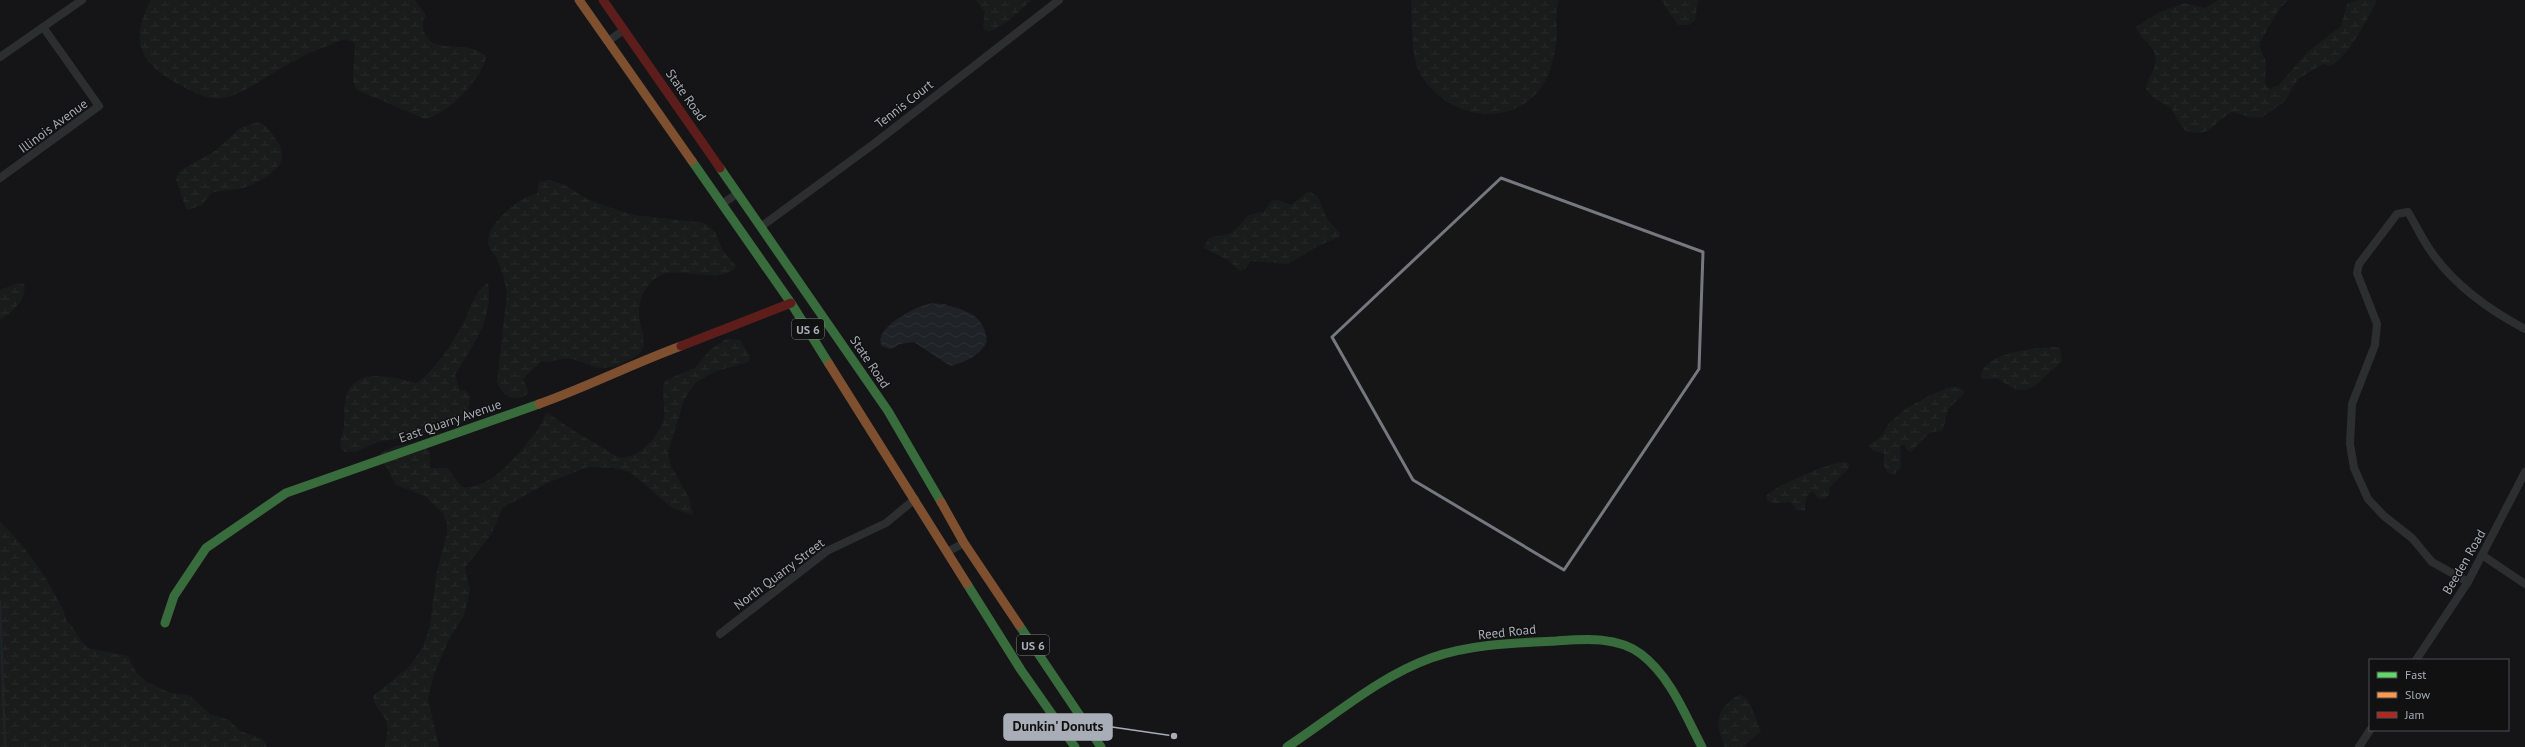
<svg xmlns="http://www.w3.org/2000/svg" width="2525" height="747" viewBox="0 0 2525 747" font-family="'PT Sans',sans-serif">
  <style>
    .wetland { fill: url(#wetland-marsh) }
    .water { fill: url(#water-waves) }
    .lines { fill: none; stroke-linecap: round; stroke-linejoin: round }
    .stream { stroke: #2a3238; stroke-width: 2.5 }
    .street { stroke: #4b4c4f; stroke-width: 8 }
    .fast { stroke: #63d668; stroke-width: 9 }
    .slow { stroke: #ff974d; stroke-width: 9 }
    .jam { stroke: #b3261e; stroke-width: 9 }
    .marked { fill: none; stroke: #75787f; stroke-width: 3; stroke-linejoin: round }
    .labels { text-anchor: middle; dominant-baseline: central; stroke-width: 3; stroke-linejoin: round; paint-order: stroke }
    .shield { fill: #111112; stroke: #7b7e86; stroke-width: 1 }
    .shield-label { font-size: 12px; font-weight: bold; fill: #a8adb7 }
    .street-label { font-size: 13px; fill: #a8adb7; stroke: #111112 }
    .leader { fill: none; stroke: #a8adb7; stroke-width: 1.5 }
    .callout-dot { fill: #a8adb7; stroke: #111112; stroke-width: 1.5 }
    .callout { fill: #a8adb7; stroke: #a8adb7; stroke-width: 1.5 }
    .callout-label { font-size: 14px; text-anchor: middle; font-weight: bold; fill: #111 }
  </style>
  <defs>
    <pattern id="wetland-marsh" width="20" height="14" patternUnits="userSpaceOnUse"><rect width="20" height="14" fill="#1f251f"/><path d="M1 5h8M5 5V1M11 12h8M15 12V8" fill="none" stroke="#3d423d"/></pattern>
    <pattern id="water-waves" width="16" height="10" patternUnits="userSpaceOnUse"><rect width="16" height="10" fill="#2a3238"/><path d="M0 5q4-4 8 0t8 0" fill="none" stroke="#464d53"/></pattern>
  </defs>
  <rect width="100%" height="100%" fill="#161617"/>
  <g class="wetland">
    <path d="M151,0H415L425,14C425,18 422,22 423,26C427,59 465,37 486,56C484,77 446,116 425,119L357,90L353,81L355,45L353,41L344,40C338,40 333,44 327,46C307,53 288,64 270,75C256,83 243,93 227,97C210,101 197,94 182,86C141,65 128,42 151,0Z"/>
    <path d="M976,0H1032L1007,22L989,32L983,28L985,12Z"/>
    <path d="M1411,0H1559C1555,11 1557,22 1557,33C1556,48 1552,70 1544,83C1514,133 1441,118 1418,69C1411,53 1412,18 1411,0Z"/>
    <path d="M1661,0H1698L1695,20L1689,25H1678Z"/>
    <path d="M2219,0H2289C2278,6 2266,33 2259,45L2266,62L2265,83L2269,89L2279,85L2309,51L2341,26L2347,4L2358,0H2377C2371,14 2344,64 2329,66L2323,64L2298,79L2284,102L2262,117L2253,118L2232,112C2210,124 2212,139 2184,130L2171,108L2154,98L2146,89C2147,78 2156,71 2156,59C2155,44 2140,40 2136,27L2158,13L2184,3L2205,8Z"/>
    <path d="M258,122C267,124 272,134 277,141C293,162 269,177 251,185C238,191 224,189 211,193L202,205L188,210L186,209L176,179L178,172L215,151L240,128Z"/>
    <path d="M549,180L563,184L587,199L614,209L635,215L704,223L715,232L723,251L736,266C724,286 680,266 661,275C646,282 638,299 639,315C639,325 646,338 643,348C640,355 632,359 626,361C619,365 612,368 603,368C592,368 582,361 571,359C561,357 550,364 541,361L523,379L529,393C514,404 503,397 497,381L507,294C505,282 502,270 497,259C495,255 492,252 490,249C484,234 496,221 506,212C516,203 523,197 537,194L539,182Z"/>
    <path d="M1309,191L1318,197L1327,219L1340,234L1339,237L1316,247L1288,264L1251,261L1246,268L1240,271L1228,260L1204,248L1208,239C1216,235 1228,236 1235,230C1249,219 1240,215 1264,212L1271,201L1278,200L1291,205Z"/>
    <path d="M18,283L24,284C28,298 11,314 0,320V290Z"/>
    <path d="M488,283C493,321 473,344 455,375L460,391L465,390L470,397L467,421L453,426L437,427L419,435L377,442L356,452H344C336,443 343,437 344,427C345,416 343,404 347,394C358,366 395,378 416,383C434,372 451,345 462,326C470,312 473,292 488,283Z"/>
    <path d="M726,339L740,340L750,357L749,362L716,371L695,383L684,400L668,452L670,464L689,498L693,515L672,508L630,472L613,468L588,467L547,483L502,508L492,533L465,568L470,590L464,616L448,641L433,677L428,699L439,747H385C386,739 389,729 386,721C383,712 373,706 373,696L409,667L423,647L430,625L437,571L447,533V524L443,513L425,496L396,485L380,455L381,453C396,445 409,441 426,446L430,452V468H447L462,487C493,490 519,452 537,431C541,426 543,418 547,412C565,426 584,437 603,448C608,450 613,456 619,457C637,460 659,437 663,421C667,408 659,389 666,380L695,368L710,350Z"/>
    <path d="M2054,347L2060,348L2062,361L2036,385L2026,390L2015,389L1998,379H1981C1980,352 2035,348 2054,347Z"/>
    <path d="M1957,387L1964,390V394L1948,409L1943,430L1929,433L1911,452L1907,450L1904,444L1900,446L1901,467L1895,474L1888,473L1884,465V453L1874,451L1868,446L1882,436L1889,423L1907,408L1931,395L1947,388Z"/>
    <path d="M1839,462L1849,463L1848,469L1830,487L1829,495L1824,499L1818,498L1813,491C1805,495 1805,502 1805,511L1797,510L1791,502L1775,503L1768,501L1766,496C1778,484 1822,467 1839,462Z"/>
    <path d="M0,522C25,545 47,577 62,608C65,613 65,618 67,622C75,627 79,641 88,648L128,656L136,672L145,681L170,693L189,695L210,714L229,720L240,731L262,739L267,747H0Z"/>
    <path d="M1739,695C1752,697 1755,720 1761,731L1742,747H1725C1715,724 1715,708 1739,695Z"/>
  </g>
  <path class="water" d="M944,304C965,311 984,313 987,341C981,355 964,363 950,366L914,342L900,344L891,349L882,346C872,329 915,307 928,304C933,303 939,304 944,304Z"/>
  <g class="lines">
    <path class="stream" d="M0,601L5,747"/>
    <g class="street">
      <path d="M608,41L624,30"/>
      <path d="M0,57L82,0"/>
      <path d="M0,178L99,106L43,27"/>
      <path d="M722,204L738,193"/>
      <path d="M762,226L875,143L1059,0"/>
      <path d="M947,552L964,543"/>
      <path d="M2482,555L2525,584"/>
      <path d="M2468,582L2432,562L2412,538L2384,516L2368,499L2354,468L2350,444L2352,404L2375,345L2377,324L2357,273L2359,264L2397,214L2408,212C2417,227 2424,243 2435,257C2459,289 2491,311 2525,329"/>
      <path d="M720,634L827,551L886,523L915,499"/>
      <path d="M2416,660L2468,582L2525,472"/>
      <path d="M2359,747L2370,730"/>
    </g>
    <g class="fast">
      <path d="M692,161L791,303L829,364"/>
      <path d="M720,168L888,411L941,502"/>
      <path d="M967,584L1021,670L1075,747"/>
      <path d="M165,623L174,596L206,548L286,493L539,404"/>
      <path d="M1019,625L1101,747"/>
      <path d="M1287,747C1333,717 1378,677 1431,658C1471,644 1515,643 1556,641C1584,639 1617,636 1641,654C1671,677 1685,715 1702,747"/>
    </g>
    <g class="slow">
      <path d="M579,0L692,161"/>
      <path d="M829,364L967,584"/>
      <path d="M539,404C587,387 632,364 681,346"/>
      <path d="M941,502L964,543L1019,625"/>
    </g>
    <g class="jam">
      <path d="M603,0L720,168"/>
      <path d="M681,346L791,303"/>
    </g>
  </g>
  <path d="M0 0H2525V747H0ZM1501,178L1703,252L1699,369L1564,570L1413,480L1332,337Z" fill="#161617" fill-opacity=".55" fill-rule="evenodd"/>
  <path class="marked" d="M1501,178L1703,252L1699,369L1564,570L1413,480L1332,337Z"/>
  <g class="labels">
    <g class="shield">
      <rect x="792" y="319" width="32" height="20" rx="3"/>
      <rect x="1017" y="635" width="32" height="20" rx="3"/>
    </g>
    <g class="shield-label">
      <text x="808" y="329">US 6</text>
      <text x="1033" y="645">US 6</text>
    </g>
    <g class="street-label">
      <text transform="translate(686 95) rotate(55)">State Road</text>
      <text transform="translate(904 104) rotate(-38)">Tennis Court</text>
      <text transform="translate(53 126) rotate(-36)">Illinois Avenue</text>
      <text transform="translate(870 362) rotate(56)">State Road</text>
      <text transform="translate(450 421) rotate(-19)">East Quarry Avenue</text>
      <text transform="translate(2464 562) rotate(-60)">Beeden Road</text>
      <text transform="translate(779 574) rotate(-37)">North Quarry Street</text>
      <text transform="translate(1507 632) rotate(-6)">Reed Road</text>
    </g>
  </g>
  <path class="leader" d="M1174 736L1112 727"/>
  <circle class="callout-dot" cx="1174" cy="736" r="4"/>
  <rect class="callout" x="1004" y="714" width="108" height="26" rx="4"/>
  <g class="callout-label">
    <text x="1058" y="731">Dunkin' Donuts</text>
  </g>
  <rect x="2369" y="659" width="140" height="72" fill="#111112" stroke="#4d4f54"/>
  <rect x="2377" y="672" width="20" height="6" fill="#63d668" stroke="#4d4f54"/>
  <text x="2405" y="679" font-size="12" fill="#a8adb7">Fast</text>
  <rect x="2377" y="692" width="20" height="6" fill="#ff974d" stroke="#4d4f54"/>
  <text x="2405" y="699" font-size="12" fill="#a8adb7">Slow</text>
  <rect x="2377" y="712" width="20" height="6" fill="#b3261e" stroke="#4d4f54"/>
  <text x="2405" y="719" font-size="12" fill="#a8adb7">Jam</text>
</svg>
